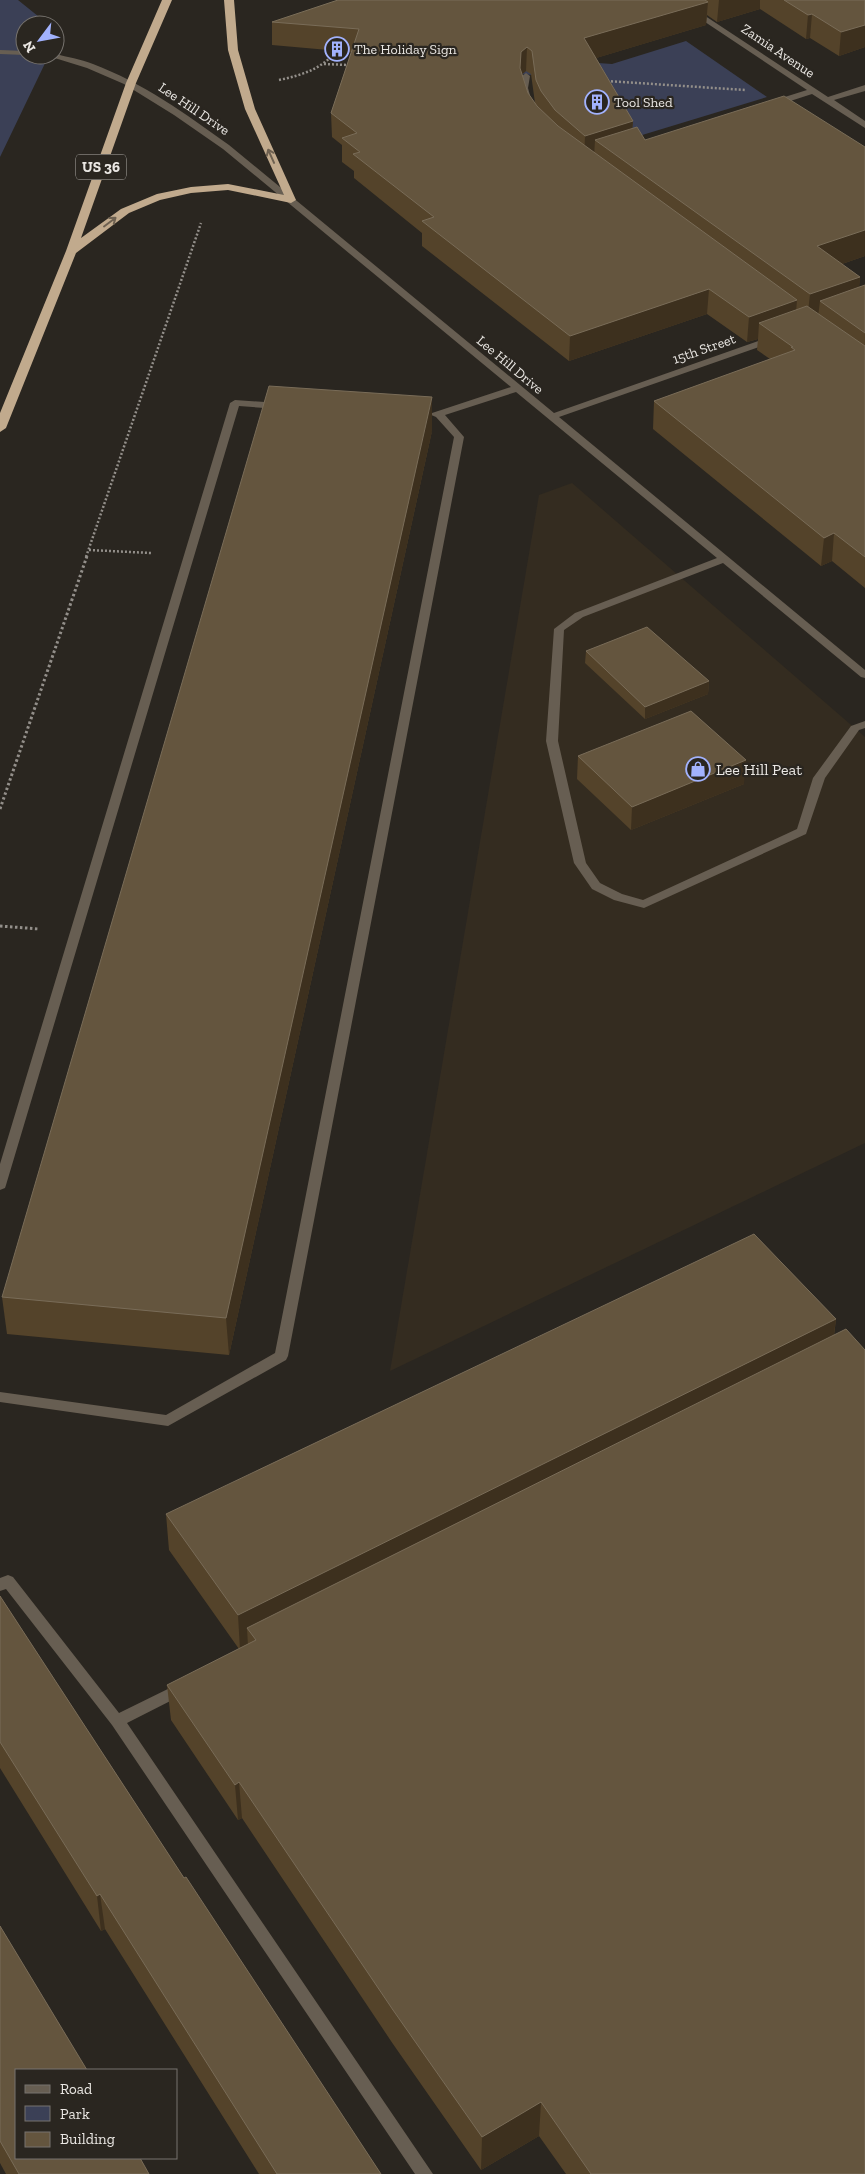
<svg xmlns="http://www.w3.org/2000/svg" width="865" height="2174" viewBox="0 0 865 2174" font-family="'Zilla Slab',serif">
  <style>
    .built { fill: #342c20 }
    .green { fill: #3b4056 }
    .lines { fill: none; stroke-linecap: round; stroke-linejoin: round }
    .path-far1 { stroke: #938f8a; stroke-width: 2.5; stroke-dasharray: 2 2; stroke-linecap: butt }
    .path { stroke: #938f8a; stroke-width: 3; stroke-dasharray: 2.5 2.5; stroke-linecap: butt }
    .minor { fill: #675e52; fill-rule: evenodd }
    .highway { fill: #c1aa8d; fill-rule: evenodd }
    .wall { fill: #54432a; fill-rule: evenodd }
    .shaded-wall { fill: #3d301e }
    .building { fill: #64553e; stroke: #796c58 }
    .oneway { stroke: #6e6151 }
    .labels { text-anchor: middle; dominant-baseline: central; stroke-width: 4.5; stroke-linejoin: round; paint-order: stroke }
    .far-poi-label { font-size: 14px; fill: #eae7e3; stroke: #2a2620; text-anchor: start }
    .far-street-label { font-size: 14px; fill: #eae7e3; stroke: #2a2620 }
    .shield { fill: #2a2620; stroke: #b0ada8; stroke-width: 1 }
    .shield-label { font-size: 15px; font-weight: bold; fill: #eae7e3 }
    .poi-label { font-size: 16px; fill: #eae7e3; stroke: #2a2620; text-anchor: start }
  </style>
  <rect width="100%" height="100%" fill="#2a2620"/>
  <path class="built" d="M572,483L865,737V1143L390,1371L539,495Z"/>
  <g class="green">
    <path d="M0,0H18L49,25H25V55H49L0,157Z"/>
    <path d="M686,41L767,97L629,139L572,77L373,66L570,61L612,64Z"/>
  </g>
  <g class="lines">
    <g class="path-far1">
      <path d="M324,64L349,65"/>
      <path d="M279,80C303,75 325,68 339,47"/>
      <path d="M607,81L745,90"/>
      <path d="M89,550L151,553"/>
      <path d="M86,557L201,223"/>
    </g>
    <g class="path">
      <path d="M0,809L87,556"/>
      <path d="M0,926L39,929"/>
    </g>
    <g class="minor">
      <path d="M672,0H681L828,97L865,85V91L834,100L865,121V128L812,94L778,105H772V101L807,90Z"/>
      <path d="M0,50L25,51V55H27H25L0,54Z"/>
      <path d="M55,54C68,57 80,59 93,64C143,83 186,114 229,145L554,413L770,337H776V341L559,417L865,670V678L861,677L723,563L583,617L564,630L558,741L586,863L600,883L622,894L643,900L797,829L813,778L851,726L865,721V728L859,730L825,778L806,834L644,908L614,900L592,889L574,863L546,741L554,629L575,613L717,558L516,392L445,415L464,437L288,1356L286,1360L168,1426L0,1402V1392L166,1415L275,1353L454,437L436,417L429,414L511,387L223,149L174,115L124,84L87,68L45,55Z"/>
      <path d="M526,73L530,76L528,88L531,99L527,102L523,99L520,88L522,76Z"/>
      <path d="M235,400L279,403L284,406L279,409L239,406L6,1185L5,1188L0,1190V1164L230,403Z"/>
      <path d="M8,1575L13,1577L119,1713L178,1684L183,1682L188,1684L190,1688L188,1692L127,1723L433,2174H415L112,1725L6,1589L0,1591V1578Z"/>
    </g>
    <path class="highway" d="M162,0H172L136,83L81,238L121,209L157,194L191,187L228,184L284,195L245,109L228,50L224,0H234L238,50L255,109L296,200L291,203L228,190L191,193L160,200L129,213L76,253L6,428L0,432V413L66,251L126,83Z"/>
  </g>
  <g class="wall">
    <path d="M338,0H865V47L839,56L810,38L806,39L760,9L717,22L707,15L706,25L596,58L633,121L632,129L645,140L865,147V256L842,264L860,277L859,287L865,285V588L832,561L821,566L653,429L654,401L770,359L757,350L758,339L747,342L707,314L569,361L422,246V233L354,178V171L342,162V145L332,137L331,113L351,52L272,45V22ZM526,71L531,74L535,103L528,93L522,74Z"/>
    <path d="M432,431L229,1355L7,1334L2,1297Z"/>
    <path d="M586,651L709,681L708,694L645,719L585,663Z"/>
    <path d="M578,756L744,784L631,830L577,779Z"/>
    <path d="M836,1319L834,1336L865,2174H566L539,2136L481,2170L393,2044L242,1818L238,1820L171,1720L167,1685L239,1649L169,1550L166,1514Z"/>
    <path d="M0,1596L184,1878L381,2174H259L105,1929L101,1931L0,1768Z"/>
    <path d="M0,1926L149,2174H6L0,2163Z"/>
  </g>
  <g class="shaded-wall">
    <path d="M719,0H760V9L717,22Z"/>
    <path d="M708,2L706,25L583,62L584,38Z"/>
    <path d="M812,14L810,38L806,39L808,15Z"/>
    <path d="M865,25V47L839,56L841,32Z"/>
    <path d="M527,47L526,71L520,76V68L521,52Z"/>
    <path d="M633,121L631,145L595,140L594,157L584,160L585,136Z"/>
    <path d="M865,230V256L815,273L817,246Z"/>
    <path d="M860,277L858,304L820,301L818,317L807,321L810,294Z"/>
    <path d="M709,289L707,314L569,361L570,336Z"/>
    <path d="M797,300L795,325L759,323L758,339L747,342L749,317Z"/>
    <path d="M432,397V431L229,1355L226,1318Z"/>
    <path d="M834,533L832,561L821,566L824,538Z"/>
    <path d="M709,681L708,694L645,719V707Z"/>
    <path d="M746,760L744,784L631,830L632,807Z"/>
    <path d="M836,1319L831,1355L256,1640L247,1628L248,1646L240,1650L238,1615Z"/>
    <path d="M239,1782L242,1818L238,1820L235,1785Z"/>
    <path d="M100,1894L105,1929L101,1931L97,1896Z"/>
    <path d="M541,2102L539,2136L481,2170L482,2137Z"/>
  </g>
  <g class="building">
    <path d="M338,0H705L708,2L584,38L633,121L585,136L555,110L541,91L536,80L532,51L527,47L521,52L520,68L528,93L537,106L558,126L797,300L749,317L709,289L570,336L422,221L434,217L353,154L360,152L342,138L357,133L331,113L359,29L272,22Z"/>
    <path d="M784,0H865V25L841,32L812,14L808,15Z"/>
    <path d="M784,96L865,147V230L817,246L860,277L810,294L595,140L637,127L645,140Z"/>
    <path d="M865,285V333L820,301Z"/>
    <path d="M807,306L865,346V557L834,533L824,538L654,401L795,350L791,347H793L759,323Z"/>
    <path d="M269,386L432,397L226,1318L2,1297Z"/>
    <path d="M647,627L709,681L645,707L586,651Z"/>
    <path d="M691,711L746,760L632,807L578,756Z"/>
    <path d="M754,1234L836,1319L238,1615L166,1514Z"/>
    <path d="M846,1329L865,1350V2174H591L541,2102L482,2137L393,2010L239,1782L235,1785L167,1685L256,1640L247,1628Z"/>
    <path d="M0,1596L184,1878L186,1877L381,2174H277L100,1894L97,1896L0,1742Z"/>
    <path d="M0,1926L87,2070H16V2158H140L149,2174H19L0,2141Z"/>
  </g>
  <defs><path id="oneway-shaft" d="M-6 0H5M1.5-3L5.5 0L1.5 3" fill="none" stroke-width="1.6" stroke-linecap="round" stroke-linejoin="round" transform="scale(1.25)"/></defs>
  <g class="oneway">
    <use href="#oneway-shaft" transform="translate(271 156) rotate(-114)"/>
    <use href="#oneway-shaft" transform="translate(110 222) rotate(-37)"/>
  </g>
  <defs>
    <g id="building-ring" transform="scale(1.25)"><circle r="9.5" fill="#2a2620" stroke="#a2b2fd" stroke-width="1.5"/><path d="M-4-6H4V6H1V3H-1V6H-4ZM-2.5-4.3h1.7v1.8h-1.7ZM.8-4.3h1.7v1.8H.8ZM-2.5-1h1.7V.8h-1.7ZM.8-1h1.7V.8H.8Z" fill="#a2b2fd"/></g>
    <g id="shop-ring" transform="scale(1.25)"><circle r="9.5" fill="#2a2620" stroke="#a2b2fd" stroke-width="1.5"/><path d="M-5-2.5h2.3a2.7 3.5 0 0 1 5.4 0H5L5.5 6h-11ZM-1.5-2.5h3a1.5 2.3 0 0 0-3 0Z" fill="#a2b2fd"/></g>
  </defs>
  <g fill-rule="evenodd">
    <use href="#building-ring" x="337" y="49"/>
    <use href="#building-ring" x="597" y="102"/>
    <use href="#shop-ring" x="698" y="769"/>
  </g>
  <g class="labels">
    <g class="far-poi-label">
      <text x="354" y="49">The Holiday Sign</text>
      <text x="614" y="102">Tool Shed</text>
    </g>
    <g class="far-street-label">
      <text transform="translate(778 51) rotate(34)">Zamia Avenue</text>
      <text transform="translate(194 109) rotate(34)">Lee Hill Drive</text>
      <text transform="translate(704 349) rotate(-19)">15th Street</text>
      <text transform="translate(510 365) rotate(40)">Lee Hill Drive</text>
    </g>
    <rect class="shield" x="76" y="154.5" width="50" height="25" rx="4"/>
    <g class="shield-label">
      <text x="101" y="167">US 36</text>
    </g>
    <g class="poi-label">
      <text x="716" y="769">Lee Hill Peat</text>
    </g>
  </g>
  <rect x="15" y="2069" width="162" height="90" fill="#2a2620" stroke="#77736e"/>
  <rect x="25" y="2085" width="25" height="8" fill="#675e52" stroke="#77736e"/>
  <text x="60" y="2094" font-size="15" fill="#eae7e3">Road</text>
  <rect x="25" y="2106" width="25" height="15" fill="#3b4056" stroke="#77736e"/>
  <text x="60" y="2119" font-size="15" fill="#eae7e3">Park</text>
  <rect x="25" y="2132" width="25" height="15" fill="#64553e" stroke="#77736e"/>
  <text x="60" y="2144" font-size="15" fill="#eae7e3">Building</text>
  <g transform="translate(40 40) rotate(238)"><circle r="24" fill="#2a2620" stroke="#77736e"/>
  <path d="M0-4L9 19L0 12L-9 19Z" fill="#a2b2fd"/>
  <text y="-8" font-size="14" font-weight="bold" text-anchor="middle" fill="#eae7e3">N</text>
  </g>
</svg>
